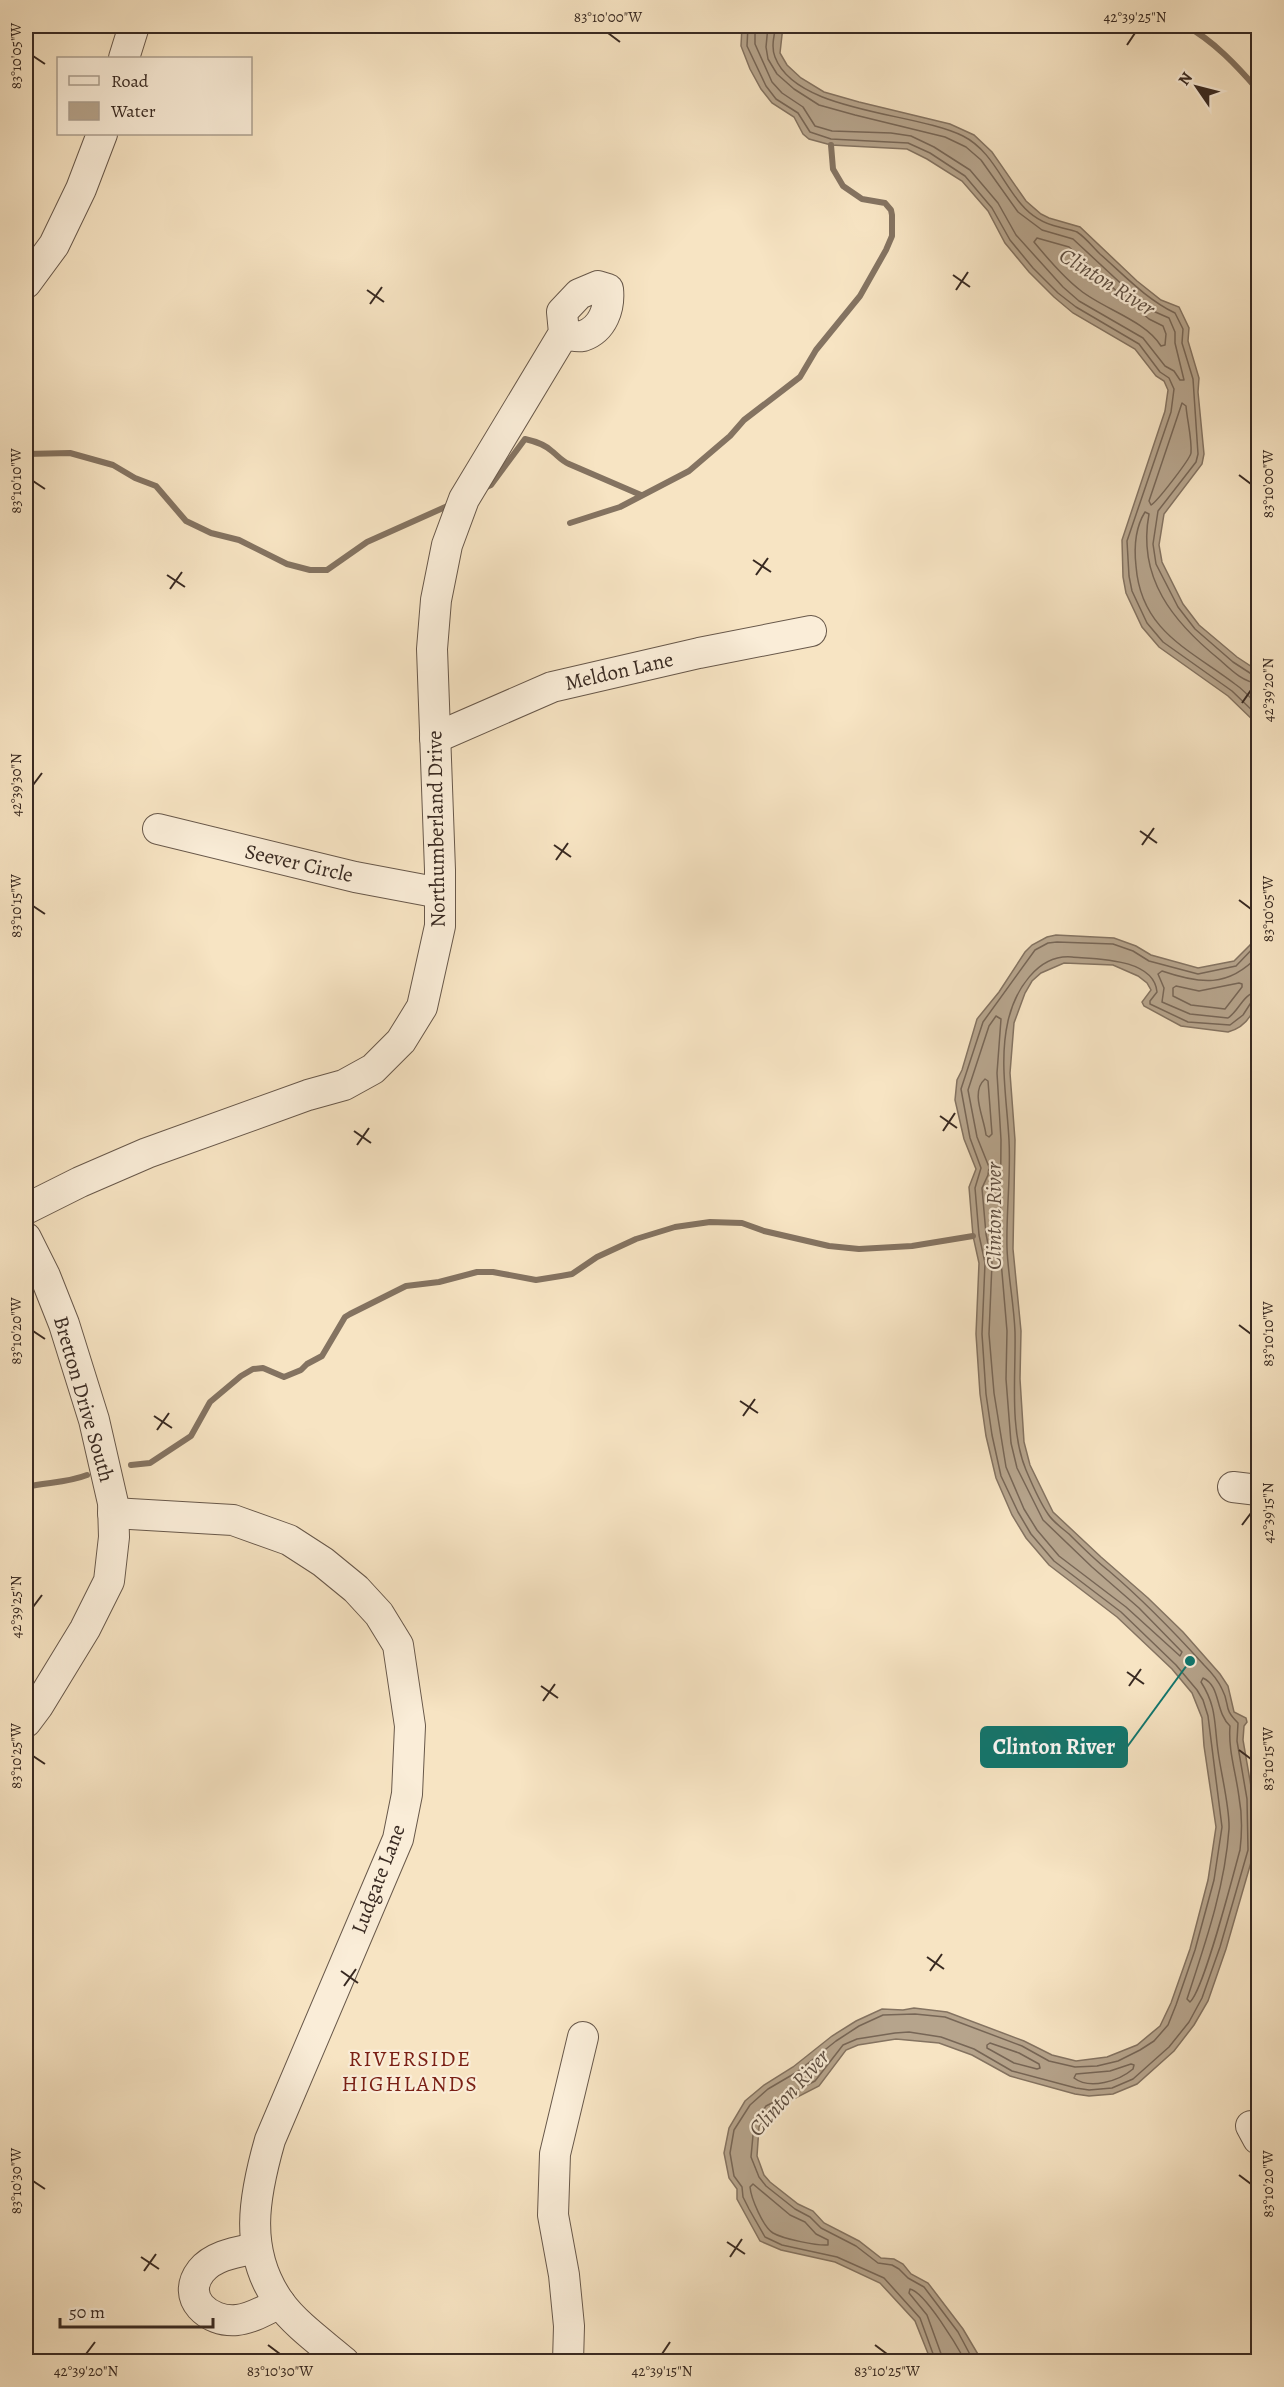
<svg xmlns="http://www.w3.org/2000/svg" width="1284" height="2387" viewBox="0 0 1284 2387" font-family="Alegreya,serif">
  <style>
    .water { fill: #b6a48c; stroke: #847361; stroke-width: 1.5 }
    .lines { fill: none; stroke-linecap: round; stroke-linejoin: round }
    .shore { stroke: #776656; stroke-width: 1.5 }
    .stream { stroke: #847361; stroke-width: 6 }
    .minor-casing { stroke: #68584a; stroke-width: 32 }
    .minor { stroke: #faedd8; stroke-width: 30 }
    .ticks { fill: none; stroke: #382921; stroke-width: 2 }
    .labels { text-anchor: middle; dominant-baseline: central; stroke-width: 4.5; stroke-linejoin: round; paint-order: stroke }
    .street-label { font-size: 21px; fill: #382921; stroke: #faedd8 }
    .water-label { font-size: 22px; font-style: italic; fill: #5e4e41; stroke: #faedd8 }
    .neighbourhood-label { font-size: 22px; letter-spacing: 1.5px; fill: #7a1f14; stroke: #faedd8 }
    .leader { fill: none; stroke: #0f766e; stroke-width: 2 }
    .callout-dot { fill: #0f766e; stroke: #faedd8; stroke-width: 2 }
    .callout { fill: #0f766e; stroke: #0f766e; stroke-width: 2 }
    .callout-label { font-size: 22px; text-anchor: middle; font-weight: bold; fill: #fff }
    .neatline { fill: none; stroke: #382921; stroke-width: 2 }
    .ticks-label { font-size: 15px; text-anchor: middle; fill: #382921 }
  </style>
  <rect width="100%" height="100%" fill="#f7e4c3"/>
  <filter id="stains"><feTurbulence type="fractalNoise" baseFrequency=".00333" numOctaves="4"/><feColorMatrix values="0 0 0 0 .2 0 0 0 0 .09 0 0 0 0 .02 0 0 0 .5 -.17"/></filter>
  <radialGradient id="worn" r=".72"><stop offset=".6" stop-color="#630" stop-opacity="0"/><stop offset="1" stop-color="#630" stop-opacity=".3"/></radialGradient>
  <g class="water">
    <path d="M742,26H783L780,53L787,65L801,78L824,92L859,102L950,124L974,135L992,152L1026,201L1041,214L1049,218L1080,227L1137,281L1161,300L1179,307L1189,328L1188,341L1199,378L1198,392L1204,454L1202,464L1164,514L1159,545L1162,562L1183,604L1199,625L1237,657L1258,671V725L1228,696L1159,647L1142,627L1126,593L1123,577L1122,540L1165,411L1168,390L1164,381L1156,376L1135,349L1073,313L1054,297L1029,272L1005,243L988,211L962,181L927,159L907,149L831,145L809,139L803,134L794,117L772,103L761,89L750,69L741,46Z"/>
    <path d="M1258,931C1259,964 1269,1021 1228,1032L1181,1026L1144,1006L1142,1002L1151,990L1147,983L1138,976L1113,965L1064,963L1041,973L1032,981L1025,993L1014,1023L1010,1073L1015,1140L1013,1249L1021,1331L1020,1379L1024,1442L1030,1465L1053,1512L1101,1557L1148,1598L1183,1632L1220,1674L1228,1686L1234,1712L1246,1718L1247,1722L1244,1726L1243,1740L1253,1798L1254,1852L1226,1949L1208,2001L1194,2025L1174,2051L1137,2084L1113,2094L1089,2096L1075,2094L1010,2076L972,2055L939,2043L896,2039L858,2045L846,2050L819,2086L770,2111L759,2127L757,2156L764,2175L770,2182L798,2204L813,2211L824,2223L859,2241L881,2258L894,2259L903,2264L911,2274L928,2283L963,2329L982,2361H931L915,2321L880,2283L835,2262L781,2250L760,2241L737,2199V2189L729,2178L724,2153L729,2128L745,2101L764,2085L793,2067L832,2036L856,2021L882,2009L903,2010L914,2008L947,2012L1024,2041L1052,2055L1076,2061L1107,2057L1137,2045L1160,2026L1171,2003L1190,1949L1208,1880L1216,1827L1204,1746L1202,1718L1192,1693L1172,1669L1117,1617L1049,1565L1026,1538L1012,1515L996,1478L986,1436L980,1394L976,1334L979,1263L973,1236L969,1187L976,1169L964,1139L955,1100L957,1080L962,1070L977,1019L999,992L1025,952L1032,945L1047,937L1056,935L1114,938L1136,946L1151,955L1198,968L1234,961L1250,945Z"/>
  </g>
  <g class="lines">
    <g class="shore">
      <path d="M748,26L747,46L766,86L776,99L798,113L810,132L831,139L908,143L930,153L965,176L992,208L1010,240L1033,268L1058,293L1076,307L1139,344L1160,372L1169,378L1174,389L1171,412L1127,541L1129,576L1132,591L1147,623L1163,642L1232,691L1258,716"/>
      <path d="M755,26V44L772,82L782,93L803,107L815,126L832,131L891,133L911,136L934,147L970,170L998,203L1016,235L1063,287L1079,301L1143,338L1165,366L1174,371L1180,380H1184L1175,343V332L1169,318L1153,311L1129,291L1073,239L1042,230L1018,212L981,160L966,147L945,137L855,115L819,105L794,89L777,74L768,59L766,47L768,26"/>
      <path d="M776,26C774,35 771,48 775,57C796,113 916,112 963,136C991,150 1002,182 1021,204C1031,216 1045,224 1059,227C1065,229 1072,230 1077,232C1085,237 1093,247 1100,254C1124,275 1146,299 1175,313L1183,329L1182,343L1193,379L1198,454L1196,462L1158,511L1153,544L1156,564L1178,607L1195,629L1233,662L1253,675L1258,676"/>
      <path d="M1037,238L1069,247L1124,298L1149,319L1163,326L1166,334L1165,345L1161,346C1145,320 1103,309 1080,290C1063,277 1048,259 1034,242Z"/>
      <path d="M1182,403L1186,406C1187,420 1192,438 1191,453C1190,459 1157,502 1151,505L1149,501Z"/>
      <path d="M1258,683C1244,683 1230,669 1220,660C1173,622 1137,578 1149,514L1145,512C1135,528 1134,548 1136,566C1141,631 1189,649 1235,684C1244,690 1251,698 1258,706"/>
      <path d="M1258,956C1228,988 1200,984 1162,971L1158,974L1164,988L1162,1002L1190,1014L1228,1018C1240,1010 1243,993 1258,992"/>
      <path d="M1239,983L1242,984V987L1225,1009L1191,1005L1173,996V988L1176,986L1199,991Z"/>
      <path d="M996,1016L1001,1019L997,1073L1001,1140L1000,1249L1007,1331L1006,1379L1011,1443L1017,1468L1043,1520L1092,1567L1139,1608L1182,1652L1180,1656L1126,1607L1059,1556L1037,1530L1024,1509L1006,1467L994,1393L989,1334L992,1263L986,1234L982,1188L988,1175L989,1167L977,1137L968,1090L989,1026Z"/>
      <path d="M985,1079L988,1081L992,1134L989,1137L986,1135C984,1117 970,1092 985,1079Z"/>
      <path d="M1203,1678C1221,1686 1215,1712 1230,1726C1228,1750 1236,1773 1239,1797C1242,1813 1242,1833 1240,1850C1233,1875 1204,1990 1190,2002L1187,1999C1205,1944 1225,1887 1229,1829C1230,1808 1221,1774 1218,1751C1214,1723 1217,1707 1201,1682Z"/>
      <path d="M990,2043L1019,2053L1039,2064L1040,2068L1037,2069L1014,2063L987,2048V2045Z"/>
      <path d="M1131,2064L1134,2065L1133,2069C1119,2081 1090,2090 1074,2078L1076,2074L1110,2071Z"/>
      <path d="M753,2184L790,2215L805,2222L816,2234L828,2240V2245C818,2246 783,2239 773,2233C763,2227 751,2198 750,2187Z"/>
      <path d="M936,2362L920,2318L884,2278L837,2257L782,2245L765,2237L749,2209L743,2197L742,2187L734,2176L730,2153L734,2130L750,2105L768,2089L797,2072L836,2041L859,2026L883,2015L915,2014L945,2017L1022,2046L1049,2061L1075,2067L1097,2066L1118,2061L1140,2050L1154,2041L1168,2025L1176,2005L1195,1950L1214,1880L1222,1827L1208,1716L1203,1700L1197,1690L1176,1665L1121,1612L1054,1561L1031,1534L1018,1512L1001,1476L992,1435L986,1394L982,1334L985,1263L979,1235L975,1188L981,1168L970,1138L961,1089L983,1022L1035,950L1048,943L1057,942L1113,944L1133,951L1149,961L1198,974L1236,966L1258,943"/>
      <path d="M944,2362L927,2315L909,2293L910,2289C925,2292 957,2346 966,2362"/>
      <path d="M974,2362L958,2332L924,2287L908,2278L899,2269L892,2265L878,2263L856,2246L821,2228L810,2217L795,2209L766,2186L759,2177L751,2157L754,2124L766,2106L815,2081L843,2045L857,2039L895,2033L909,2032L941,2037L974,2049L1012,2071L1076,2088L1089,2090L1112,2088L1133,2079L1169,2047L1189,2022L1202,1998L1220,1947L1248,1850L1247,1799L1237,1741L1238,1723C1222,1707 1231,1706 1222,1689C1218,1680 1211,1672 1204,1665C1174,1632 1143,1600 1109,1571C1095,1560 1082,1547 1069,1534C1062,1528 1053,1522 1048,1514C1039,1501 1032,1484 1026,1470C1009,1429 1016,1375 1015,1332C1014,1304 1008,1276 1007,1248C1006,1212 1011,1176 1009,1140C1007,1101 999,1060 1008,1021C1015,991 1037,954 1072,957C1096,959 1154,958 1157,992L1150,1001V1004L1188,1022L1230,1025L1243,1015L1252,1001L1258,999"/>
    </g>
    <g class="stream">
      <path d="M1186,26C1213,40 1238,67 1258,90"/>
      <path d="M26,454L70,453L113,465L135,478L156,486L186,521L211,533L239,540L287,564L310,570H327L367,542L452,504"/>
      <path d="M482,489L491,485L525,439C534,441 546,445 553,452C559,457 562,461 569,464L641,495"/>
      <path d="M570,523L620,507L689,471L730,436L744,420L800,377L816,350L860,296L886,250L892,236V215L891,210L885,203L862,199L843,186L833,169L831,145"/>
      <path d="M131,1465L150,1463L191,1436L210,1402L241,1376L253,1369L263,1368L284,1377L301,1370L307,1364L322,1356L345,1317L350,1314L406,1286L439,1282L477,1272H493L536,1280L561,1276L572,1274L597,1257L636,1239L675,1227L710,1222L742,1223L764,1231L829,1246L859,1249L912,1246L973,1236"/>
      <path d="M26,1487C46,1482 67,1483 87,1475"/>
    </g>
    <g class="minor-casing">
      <g id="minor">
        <path d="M124,58L134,26"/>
        <path d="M26,283L54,245L81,189L102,134"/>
        <path d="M435,738L552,687L699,653L811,631"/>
        <path d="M158,829L355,877L440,893"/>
        <path d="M26,1209L80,1182L147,1153L308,1095L344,1085L373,1069L401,1041L422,1007L440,926V870L432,649L436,600L447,545L464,499L564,333L562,312L579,294L598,286L608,289C610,308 603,329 583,336C577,337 569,335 564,333"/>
        <path d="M26,1238L45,1276L64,1324L94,1420L113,1503L114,1537L109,1581L85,1629L38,1706L26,1722"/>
        <path d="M1233,1487L1258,1490"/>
        <path d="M113,1513L233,1520L289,1540L323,1562L356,1589L379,1614L398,1645L410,1726L407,1794L398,1839L270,2140C254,2196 243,2251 280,2303C295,2324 323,2344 344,2362"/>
        <path d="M1251,2126L1258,2139"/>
        <path d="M256,2248C238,2252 214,2255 201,2271C180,2298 209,2323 237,2320C251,2319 267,2309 280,2303"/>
        <path d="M568,2362L569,2326L564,2275L553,2215L555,2154L583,2037"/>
      </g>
    </g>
    <use href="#minor" class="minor"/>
  </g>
  <path class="ticks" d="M608,33L620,42M1127,45L1135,33M33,56L45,64M953,275L970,287M367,290L384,302M956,290L968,272M370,304L382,287M1239,475L1251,484M33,481L45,489M753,560L771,572M167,575L185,587M756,575L768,558M170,589L182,572M1242,703L1251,690M33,785L42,773M1140,831L1157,843M554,845L571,857M1142,845L1154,828M556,860L568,843M1239,900L1251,909M33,906L45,914M940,1116L957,1128M354,1131L371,1143M943,1131L955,1113M357,1145L369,1128M1239,1325L1251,1334M33,1331L45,1339M740,1401L758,1413M154,1416L172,1428M743,1416L755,1399M157,1430L169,1413M1242,1525L1251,1513M33,1607L42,1595M1127,1672L1144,1684M541,1686L558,1698M1129,1686L1141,1669M543,1701L555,1684M1239,1750L1251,1759M33,1756L45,1764M927,1957L944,1969M341,1971L358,1983M930,1971L942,1954M344,1986L356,1969M1239,2175L1251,2184M33,2181L45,2189M727,2242L745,2254M141,2257L159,2269M730,2257L742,2239M144,2271L156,2254M268,2345L280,2354M875,2345L887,2354M86,2354L95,2342M662,2354L670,2342"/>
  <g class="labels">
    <g class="street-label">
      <text transform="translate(619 671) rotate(-13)">Meldon Lane</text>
      <text transform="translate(436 829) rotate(-91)">Northumberland Drive</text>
      <text transform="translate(299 863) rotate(13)">Seever Circle</text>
      <text transform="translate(84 1399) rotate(74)">Bretton Drive South</text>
      <text transform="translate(378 1879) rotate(-69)">Ludgate Lane</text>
    </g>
    <g class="water-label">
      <text transform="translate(1107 282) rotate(32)">Clinton River</text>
      <text transform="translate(994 1216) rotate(-90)">Clinton River</text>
      <text transform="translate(789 2093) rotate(-48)">Clinton River</text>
    </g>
    <g class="neighbourhood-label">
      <text x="410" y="2059">RIVERSIDE<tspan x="410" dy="25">HIGHLANDS</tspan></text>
    </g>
  </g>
  <path class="leader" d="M1190 1661L1127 1747"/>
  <circle class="callout-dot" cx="1190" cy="1661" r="6"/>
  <rect class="callout" x="981" y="1727" width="146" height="40" rx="6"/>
  <g class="callout-label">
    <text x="1054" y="1754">Clinton River</text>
  </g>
  <rect width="1284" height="2387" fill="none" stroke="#f7e4c3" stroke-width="66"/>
  <rect x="57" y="57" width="195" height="78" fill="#faedd8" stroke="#ac9f8f" stroke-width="1.5"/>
  <rect x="69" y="76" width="30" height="9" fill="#faedd8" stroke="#ac9f8f" stroke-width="1.5"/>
  <text x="111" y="87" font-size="18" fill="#382921">Road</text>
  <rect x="69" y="102" width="30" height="18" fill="#b6a48c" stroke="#ac9f8f" stroke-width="1.5"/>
  <text x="111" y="117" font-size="18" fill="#382921">Water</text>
  <g transform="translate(1197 87) rotate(305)" stroke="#faedd8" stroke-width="4.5" paint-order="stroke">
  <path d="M0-4.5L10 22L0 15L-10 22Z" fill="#382921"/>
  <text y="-9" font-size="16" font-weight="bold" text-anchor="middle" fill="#382921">N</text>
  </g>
  <path d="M60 2318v9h153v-9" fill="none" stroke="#382921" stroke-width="3"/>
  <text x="69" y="2318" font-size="18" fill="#382921" stroke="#faedd8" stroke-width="4.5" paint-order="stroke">50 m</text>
  <rect x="33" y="33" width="1218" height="2321" class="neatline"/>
  <g class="ticks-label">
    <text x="608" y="22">83°10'00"W</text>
    <text x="1135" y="22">42°39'25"N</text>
    <text transform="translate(16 56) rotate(-90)" y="5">83°10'05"W</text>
    <text transform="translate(16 481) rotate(-90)" y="5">83°10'10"W</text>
    <text transform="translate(1268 484) rotate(-90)" y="5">83°10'00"W</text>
    <text transform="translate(1268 690) rotate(-90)" y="5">42°39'20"N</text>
    <text transform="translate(16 785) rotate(-90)" y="5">42°39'30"N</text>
    <text transform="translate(16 906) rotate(-90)" y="5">83°10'15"W</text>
    <text transform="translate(1268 909) rotate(-90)" y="5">83°10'05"W</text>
    <text transform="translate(16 1331) rotate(-90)" y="5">83°10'20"W</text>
    <text transform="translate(1268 1334) rotate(-90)" y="5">83°10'10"W</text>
    <text transform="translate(1268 1513) rotate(-90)" y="5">42°39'15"N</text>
    <text transform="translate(16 1607) rotate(-90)" y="5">42°39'25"N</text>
    <text transform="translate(16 1756) rotate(-90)" y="5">83°10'25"W</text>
    <text transform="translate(1268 1759) rotate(-90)" y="5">83°10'15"W</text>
    <text transform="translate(16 2181) rotate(-90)" y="5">83°10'30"W</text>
    <text transform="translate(1268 2184) rotate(-90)" y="5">83°10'20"W</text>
    <text x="86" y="2376">42°39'20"N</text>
    <text x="280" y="2376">83°10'30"W</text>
    <text x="662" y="2376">42°39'15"N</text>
    <text x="887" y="2376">83°10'25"W</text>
  </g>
  <rect width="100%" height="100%" filter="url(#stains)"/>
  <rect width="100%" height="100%" fill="url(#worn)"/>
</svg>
